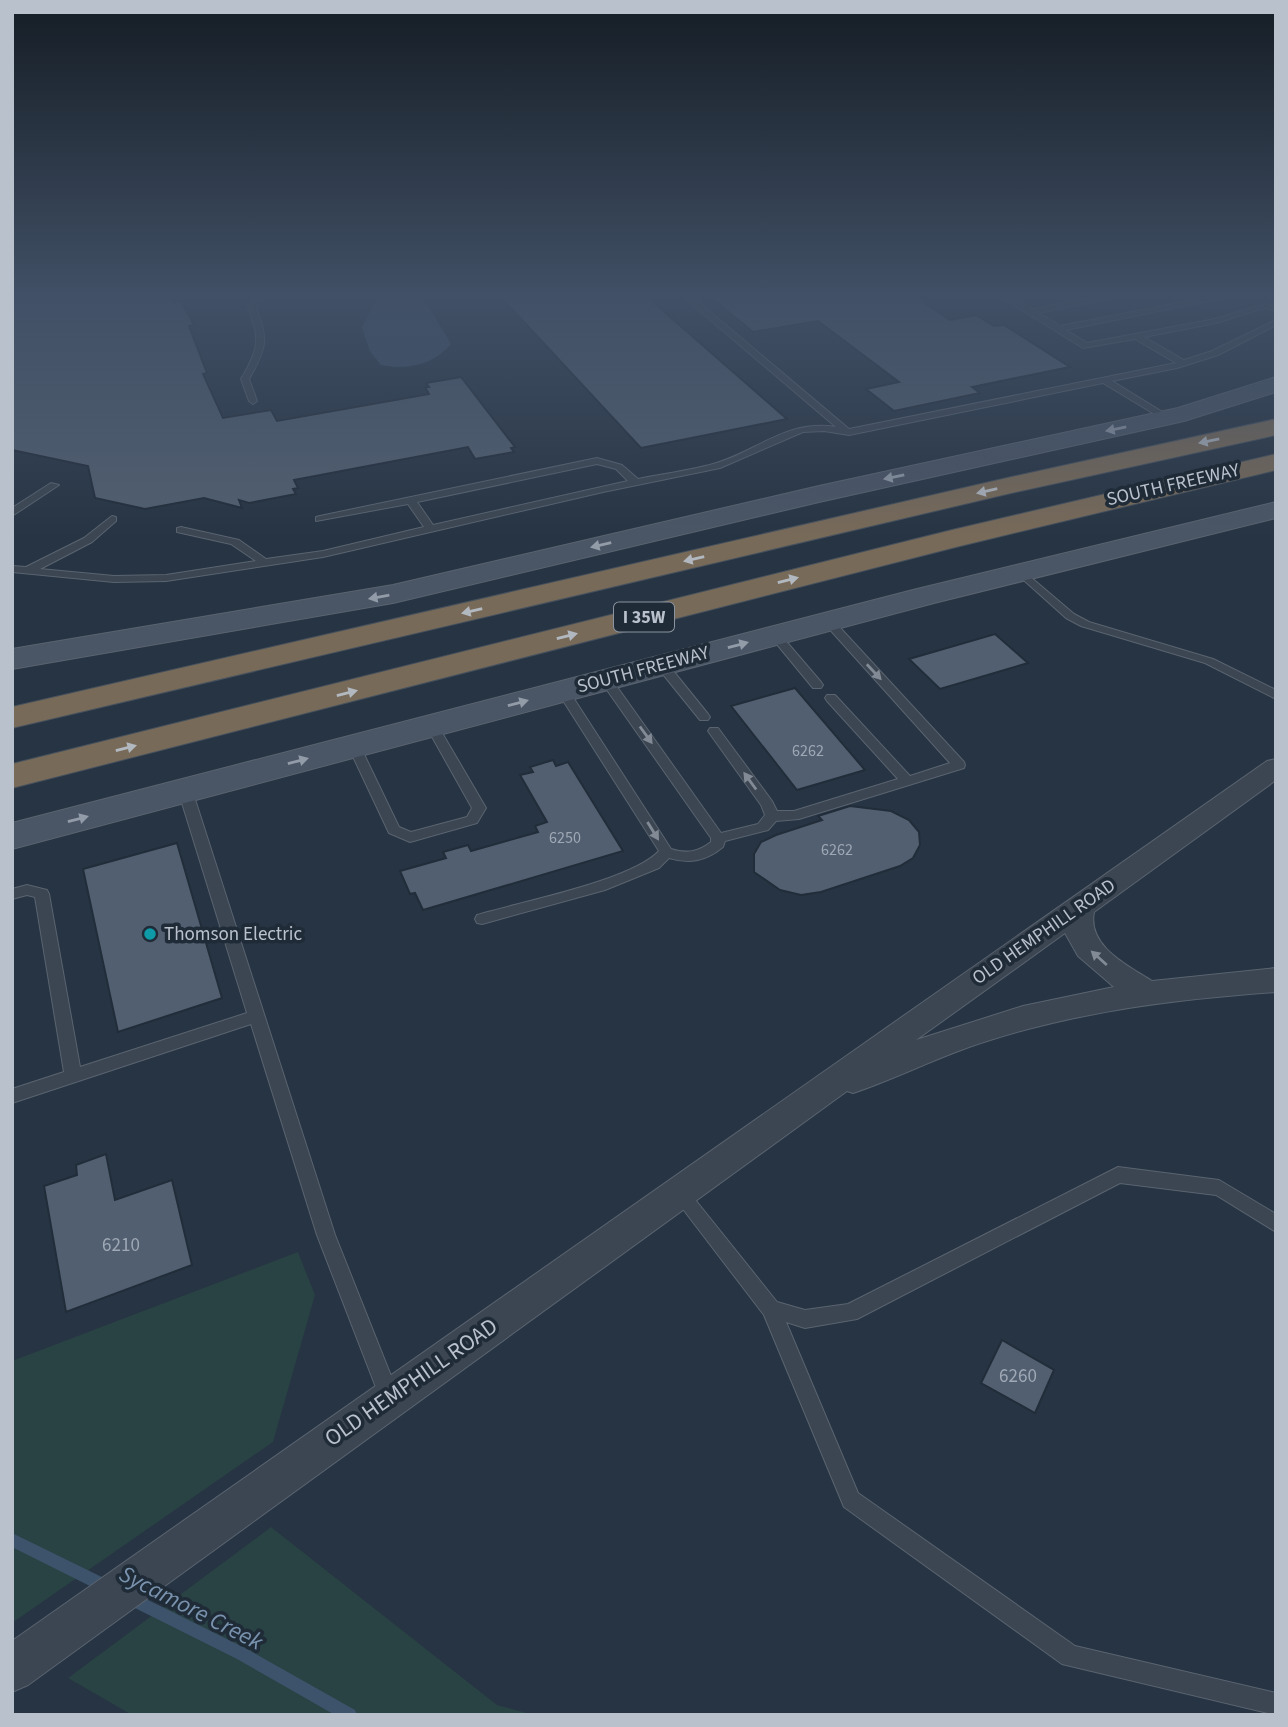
<svg xmlns="http://www.w3.org/2000/svg" width="1288" height="1727" viewBox="0 0 1288 1727" font-family="'Source Sans 3',sans-serif">
  <style>
    .green { fill: #294244 }
    .water { fill: #3d536b }
    .lines { fill: none; stroke-linecap: round; stroke-linejoin: round }
    .stream { fill: #3d536b; fill-rule: evenodd }
    .building { fill: #525f70; stroke: #222d3a; stroke-width: 2 }
    .lane-casing { stroke: #5a6470; stroke-width: 2 }
    .street-casing { stroke: #5a6470; stroke-width: 2 }
    .secondary-casing { stroke: #5a6470; stroke-width: 2 }
    .highway-casing { stroke: #46515d; stroke-width: 2 }
    .lane { fill: #3c4652; fill-rule: evenodd }
    .street { fill: #3c4652; fill-rule: evenodd }
    .secondary { fill: #4a5565; fill-rule: evenodd }
    .highway { fill: #786a59; fill-rule: evenodd }
    .oneway { fill: #929ba8 }
    .oneway2 { fill: #b2b8c0 }
    .oneway3 { fill: #818a95 }
    .culture-dot { fill: #0f9aa8; stroke: #202b38; stroke-width: 2.5 }
    .labels { text-anchor: middle; dominant-baseline: central; stroke-width: 7; stroke-linejoin: round; paint-order: stroke }
    .number-label { font-size: 16px; fill: #9fa8b5 }
    .shield { fill: #202b38; stroke: #8b94a0; stroke-width: 2 }
    .shield-label { font-size: 18px; font-weight: bold; fill: #b9c1cc }
    .street-label { font-size: 19px; fill: #b9c1cc; stroke: #202b38 }
    .poi-label { font-size: 19px; fill: #b9c1cc; stroke: #202b38; text-anchor: start }
    .near-number-label { font-size: 19px; fill: #9fa8b5 }
    .near-street-label { font-size: 23px; fill: #b9c1cc; stroke: #202b38 }
    .near-water-label { font-size: 24px; font-style: italic; fill: #7993ae; stroke: #202b38 }
  </style>
  <rect width="100%" height="100%" fill="#273443"/>
  <g class="green">
    <path d="M298,1252L315,1295L273,1442L12,1623V1361Z"/>
    <path d="M271,1527L497,1705L534,1715H132L68,1678Z"/>
  </g>
  <path class="water" d="M383,295H421L451,344C433,365 408,370 381,365L370,351L362,327L375,302Z"/>
  <g class="lines">
    <g class="stream">
      <path d="M12,1533L112,1582L114,1587L112,1592L107,1594L102,1592L12,1547Z"/>
      <path d="M132,1592L247,1649L355,1710L357,1715H335L237,1659L127,1604L125,1599L127,1594Z"/>
    </g>
  </g>
  <g class="building">
    <path d="M12,295H170L173,302L181,301L194,325L189,326L207,373L203,374L223,418L271,410L277,421L429,394L425,387H429L426,383L461,377L515,447L511,448L514,452L475,459L468,447L294,480L298,488L293,489L296,494L249,503L239,500L242,508L204,498L145,509L95,498L88,466L12,450Z"/>
    <path d="M499,295H645L787,419L641,448Z"/>
    <path d="M708,295H913L950,320L976,315L994,326L1004,325L1070,367L972,387L980,393L894,411L866,389L899,382L818,321L753,332Z"/>
    <path d="M995,634L1028,663L940,689L909,659Z"/>
    <path d="M795,688L865,770L797,790L731,706Z"/>
    <path d="M553,760L556,766L568,762L623,851L423,910L415,893L410,894L400,871L446,858L443,852L468,845L471,851L538,832L535,826L547,822L520,775L533,772L530,767Z"/>
    <path d="M850,806L891,811L909,820L919,832L920,845L913,858L900,866L821,892L801,895L780,890L754,872V854L761,842L776,835L822,820L818,816Z"/>
    <path d="M177,843L222,998L118,1032L83,869Z"/>
    <path d="M106,1154L115,1200L172,1180L192,1265L66,1312L44,1186L77,1175L76,1165Z"/>
    <path d="M1002,1340L1054,1370L1035,1413L981,1383Z"/>
  </g>
  <g class="lines">
    <g class="lane-casing">
      <g id="lane">
        <path d="M256,295H264L256,309C270,339 265,351 249,379L257,401L253,404L249,401L241,379C257,352 262,339 248,309Z"/>
        <path d="M681,295H690L849,429L1176,363L1135,339L1083,348L1004,299V295H1021L1014,298L1033,309L1108,295H1126L1039,313L1060,326L1219,295H1237L1066,330L1087,343L1215,319L1264,304L1276,307V311L1264,308L1216,323L1144,337L1184,360L1212,351L1276,320V325L1218,355L1177,368L1112,381L1169,416V420L1166,421L1103,383L849,435L824,431L803,432L720,468L603,492L323,557L166,581L114,582L12,572V566L26,567L84,538L112,516L116,517V521L92,542L40,569L114,576L166,575L256,561L231,544L177,532V528L181,527L239,540L266,559L323,551L424,527L408,504L316,521V517L320,516L597,458L622,465L638,479C662,474 688,471 713,464C757,452 786,419 836,427ZM597,464L616,469L628,481L433,525L417,502Z"/>
        <path d="M51,483L59,485L12,516V508Z"/>
        <path d="M1021,569L1074,614L1089,622L1213,659L1276,690V699L1205,663L1081,626L1066,618L1017,574V570Z"/>
        <path d="M828,618L832,619L964,762L965,765L964,768L799,819L776,821L768,830L725,841L723,847C706,861 690,864 669,858L659,868L605,890L482,924L477,923L475,919L477,915C520,902 631,881 659,851L557,691L559,688H567L671,849C687,854 698,852 711,842V838L600,680L602,677H610L721,833L758,824L765,815L761,805L708,731L710,728H718L772,801L777,811H794L898,779L827,701L825,698L827,695H835L910,776L950,763L824,623V619Z"/>
        <path d="M775,632L779,633L821,682L823,685L821,688H813L771,637V633Z"/>
        <path d="M662,661L666,662L708,714L710,717L708,720H700L658,668V662Z"/>
        <path d="M432,722L438,726L486,808L477,823L410,842L389,833L348,746L354,742L360,746L399,827L411,832L467,817L472,808L426,726Z"/>
        <path d="M185,786L192,790L335,1235L399,1396L396,1403L389,1406L382,1403L317,1235L251,1024L12,1103V1089L64,1072L35,897L27,895L12,899V889L27,885L47,890L49,894L80,1067L247,1013L178,790Z"/>
        <path d="M1118,1167L1219,1180L1276,1214V1232L1216,1195L1120,1183L857,1319L805,1328L786,1322L858,1493L1075,1646L1276,1693V1715L1062,1664L844,1507L764,1315L670,1192L673,1187L679,1184L685,1187L777,1302L805,1310L848,1304Z"/>
      </g>
    </g>
    <g class="street-casing">
      <path id="street" d="M1276,759V780L1094,912C1087,946 1127,965 1152,981L1276,968V992C1178,999 1081,1011 987,1041C941,1055 898,1078 853,1093L847,1091L28,1685L12,1692V1641L1267,761ZM1065,933L1078,956L1114,987L1023,1006L916,1040Z"/>
    </g>
    <g class="secondary-casing">
      <g id="secondary">
        <path d="M1276,377V392L1184,421L819,502L393,603L12,669V649L393,585L819,486L1178,408Z"/>
        <path d="M1276,502V518L934,603L12,849V823L913,590Z"/>
      </g>
    </g>
    <g class="highway-casing">
      <g id="highway">
        <path d="M1276,419V435L1007,494L12,728V707L1007,478Z"/>
        <path d="M1276,454V470L956,547L12,788V764L952,530Z"/>
      </g>
    </g>
    <use href="#lane" class="lane"/>
    <use href="#street" class="street"/>
    <use href="#secondary" class="secondary"/>
    <use href="#highway" class="highway"/>
  </g>
  <defs><path id="oneway-solid" d="M-6-.8H1V-3.2L6.5 0L1 3.2V.8H-6Z" transform="scale(1.75)"/></defs>
  <g class="oneway">
    <use href="#oneway-solid" transform="translate(1116 429) rotate(168)"/>
    <use href="#oneway-solid" transform="translate(894 477) rotate(168)"/>
    <use href="#oneway-solid" transform="translate(601 545) rotate(167)"/>
    <use href="#oneway-solid" transform="translate(379 597) rotate(170)"/>
    <use href="#oneway-solid" transform="translate(738 645) rotate(-15)"/>
    <use href="#oneway-solid" transform="translate(518 703) rotate(-15)"/>
    <use href="#oneway-solid" transform="translate(298 761) rotate(-15)"/>
    <use href="#oneway-solid" transform="translate(78 819) rotate(-15)"/>
  </g>
  <g class="oneway2">
    <use href="#oneway-solid" transform="translate(1209 441) rotate(168)"/>
    <use href="#oneway-solid" transform="translate(987 491) rotate(167)"/>
    <use href="#oneway-solid" transform="translate(694 559) rotate(167)"/>
    <use href="#oneway-solid" transform="translate(788 580) rotate(-14)"/>
    <use href="#oneway-solid" transform="translate(472 611) rotate(167)"/>
    <use href="#oneway-solid" transform="translate(567 636) rotate(-14)"/>
    <use href="#oneway-solid" transform="translate(347 693) rotate(-14)"/>
    <use href="#oneway-solid" transform="translate(126 748) rotate(-14)"/>
  </g>
  <g class="oneway3">
    <use href="#oneway-solid" transform="translate(874 672) rotate(47)"/>
    <use href="#oneway-solid" transform="translate(646 735) rotate(54)"/>
    <use href="#oneway-solid" transform="translate(750 781) rotate(-126)"/>
    <use href="#oneway-solid" transform="translate(653 831) rotate(58)"/>
    <use href="#oneway-solid" transform="translate(1099 958) rotate(-138)"/>
  </g>
  <linearGradient id="sky" x2="0" y2="1"><stop stop-color="#151d25"/><stop offset="0.55" stop-color="#415066"/><stop offset="1" stop-color="#415066" stop-opacity="0"/></linearGradient>
  <rect width="1288" height="537" fill="url(#sky)"/>
  <circle class="culture-dot" cx="150" cy="934" r="7"/>
  <g class="labels">
    <g class="number-label">
      <text x="808" y="751">6262</text>
      <text x="565" y="838">6250</text>
      <text x="837" y="850">6262</text>
    </g>
    <rect class="shield" x="614" y="602.5" width="60" height="29" rx="5"/>
    <g class="shield-label">
      <text x="644" y="617">I 35W</text>
    </g>
    <g class="street-label">
      <text transform="translate(1173 485) rotate(-13)">SOUTH FREEWAY</text>
      <text transform="translate(643 670) rotate(-15)">SOUTH FREEWAY</text>
      <text transform="translate(1044 932) rotate(-35)">OLD HEMPHILL ROAD</text>
    </g>
    <g class="poi-label">
      <text x="164" y="934">Thomson Electric</text>
    </g>
    <g class="near-number-label">
      <text x="121" y="1245">6210</text>
      <text x="1018" y="1376">6260</text>
    </g>
    <g class="near-street-label">
      <text transform="translate(411 1382) rotate(-35)">OLD HEMPHILL ROAD</text>
    </g>
    <g class="near-water-label">
      <text transform="translate(191 1608) rotate(27)">Sycamore Creek</text>
    </g>
  </g>
  <rect width="1288" height="1727" fill="none" stroke="#b9c1cc" stroke-width="28"/>
</svg>
